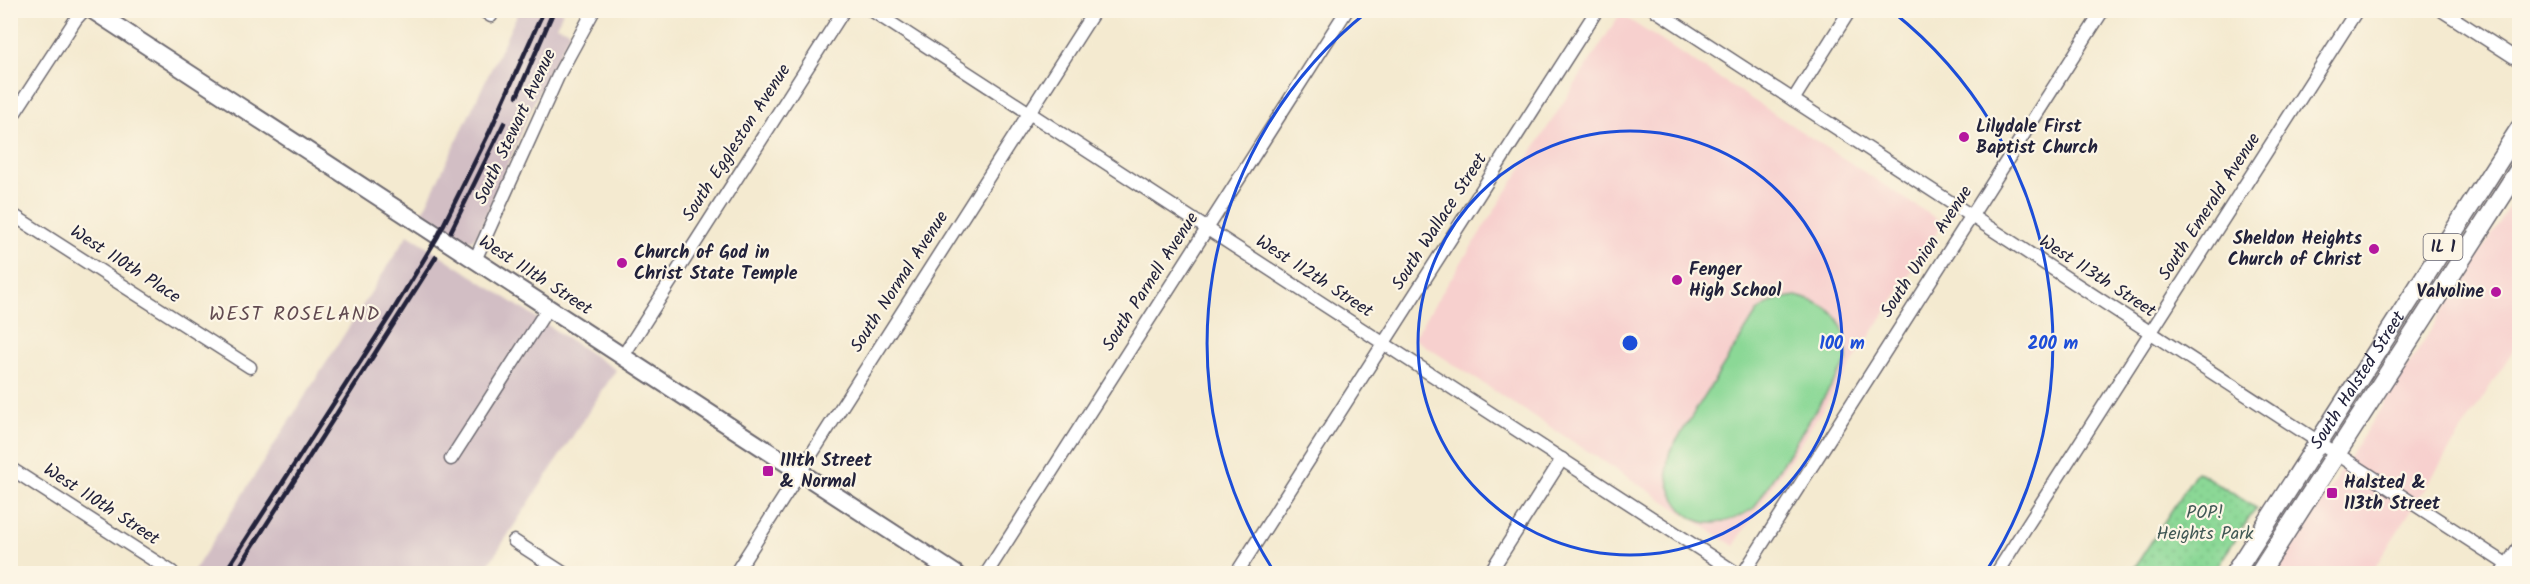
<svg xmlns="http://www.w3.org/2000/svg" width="2530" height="584" viewBox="0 0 2530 584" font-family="Kalam,sans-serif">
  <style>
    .built { fill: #f7d0ce }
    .industrial { fill: #d2bec4 }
    .park { fill: url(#park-dots); stroke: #567d68; stroke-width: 1.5 }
    .garden { fill: #8bd896; stroke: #567d68; stroke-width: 1.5 }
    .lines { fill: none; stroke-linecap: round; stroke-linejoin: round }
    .street-casing { stroke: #6c686f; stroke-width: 15 }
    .secondary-casing { stroke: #6c686f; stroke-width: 20 }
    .primary-casing { stroke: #6c686f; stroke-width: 21 }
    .street { stroke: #fff; stroke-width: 12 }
    .secondary { stroke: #fff; stroke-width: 16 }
    .primary { stroke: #fff; stroke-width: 18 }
    .rail { stroke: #22223b; stroke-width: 4.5 }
    .ring { fill: none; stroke: #1d4ed8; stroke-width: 3 }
    .poi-dot { fill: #b5179e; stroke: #fcf5e5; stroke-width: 2 }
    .labels { text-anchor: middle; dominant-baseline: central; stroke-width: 4.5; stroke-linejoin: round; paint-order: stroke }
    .shield { fill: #fcf5e5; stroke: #63616e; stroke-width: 1.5 }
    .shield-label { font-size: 16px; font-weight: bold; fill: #22223b }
    .street-label { font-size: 18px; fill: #22223b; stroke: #fcf5e5 }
    .poi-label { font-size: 18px; font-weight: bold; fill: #22223b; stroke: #fcf5e5; text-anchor: start }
    .park-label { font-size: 18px; fill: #425956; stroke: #fcf5e5 }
    .neighbourhood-label { font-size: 20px; letter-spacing: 1.5px; fill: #624b51; stroke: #fcf5e5 }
    .centre { fill: #1d4ed8; stroke: #fcf5e5; stroke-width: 3 }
    .ring-label { font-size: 18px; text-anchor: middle; font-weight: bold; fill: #1d4ed8; stroke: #fcf5e5; stroke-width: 4.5; stroke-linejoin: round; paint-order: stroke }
  </style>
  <defs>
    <pattern id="park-dots" width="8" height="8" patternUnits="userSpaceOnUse" patternTransform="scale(1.5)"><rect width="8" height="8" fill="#8bd896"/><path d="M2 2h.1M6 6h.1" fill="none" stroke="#78b982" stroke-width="1.8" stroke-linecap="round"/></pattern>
  </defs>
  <rect width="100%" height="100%" fill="#fcf5e5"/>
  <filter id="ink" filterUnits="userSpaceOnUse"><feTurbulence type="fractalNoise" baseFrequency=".0167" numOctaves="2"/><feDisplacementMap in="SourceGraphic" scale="12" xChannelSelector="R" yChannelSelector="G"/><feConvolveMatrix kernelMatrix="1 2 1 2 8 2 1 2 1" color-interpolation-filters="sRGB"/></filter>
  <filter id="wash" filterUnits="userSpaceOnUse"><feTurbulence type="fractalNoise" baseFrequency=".008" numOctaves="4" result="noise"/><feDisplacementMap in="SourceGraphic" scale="24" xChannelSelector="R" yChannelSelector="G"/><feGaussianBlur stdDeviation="1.35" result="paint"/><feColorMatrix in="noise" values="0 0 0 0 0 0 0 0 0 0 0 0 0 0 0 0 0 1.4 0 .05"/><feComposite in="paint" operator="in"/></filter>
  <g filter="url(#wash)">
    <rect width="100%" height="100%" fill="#f4ead0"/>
    <g class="built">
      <path d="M1620,14L1943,223L1734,546L1413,338Z"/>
      <path d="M2519,192V341L2371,573L2275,574Z"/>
    </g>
    <g class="industrial">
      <path d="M519,11H563L557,26L571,31L535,100L478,234L472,240H468L423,211Z"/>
      <path d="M408,234L616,370L483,573L192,574Z"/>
    </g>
    <path class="park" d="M2197,471L2256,508L2213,573H2131Z"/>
    <path class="garden" d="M1796,296C1835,306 1847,320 1847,361L1754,508C1742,516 1730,522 1715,523C1678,525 1660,481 1670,451L1757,312L1775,300Z"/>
  </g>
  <g filter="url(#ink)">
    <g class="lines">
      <g class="street-casing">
        <g id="street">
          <path d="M482,10L491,16"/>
          <path d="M871,10L1738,574"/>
          <path d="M1655,10L2520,573"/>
          <path d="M2441,10L2520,61"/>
          <path d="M1793,100L1850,10"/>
          <path d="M10,120L76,19L84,10"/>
          <path d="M10,213L250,367"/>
          <path d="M475,260L559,74L594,10"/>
          <path d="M623,356L844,10"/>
          <path d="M451,459L548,308"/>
          <path d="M10,468L172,572"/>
          <path d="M514,541L565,574"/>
          <path d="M735,574L1095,10"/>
          <path d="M986,574L1347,10"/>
          <path d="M1236,574L1597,10"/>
          <path d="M1489,574L1562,459"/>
          <path d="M1743,574L2103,10"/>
          <path d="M1996,574L2357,10"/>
          <path d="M2501,574L2520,545"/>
        </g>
      </g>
      <g class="secondary-casing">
        <path id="secondary" d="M92,10L956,574"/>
      </g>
      <g class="primary-casing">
        <g id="primary">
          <path id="s1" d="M2234,574L2520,128"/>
          <path d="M2259,574L2520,168"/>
        </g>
      </g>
      <use href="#street" class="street"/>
      <use href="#secondary" class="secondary"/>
      <use href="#primary" class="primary"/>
      <g class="rail">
        <path d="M517,96L554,10"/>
        <path d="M451,231L504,123"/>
        <path d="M224,574L391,314L438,236L490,131L544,10"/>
        <path d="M235,574L436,257"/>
      </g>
    </g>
  </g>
  <g class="ring">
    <circle cx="1630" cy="343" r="212"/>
    <path d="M1275 573A423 423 0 0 1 1367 12M1893 12A423 423 0 0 1 1985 573"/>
  </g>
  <g class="poi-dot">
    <circle cx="1964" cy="137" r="6"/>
    <circle cx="2374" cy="249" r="6"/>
    <circle cx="622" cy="263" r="6"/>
    <circle cx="1677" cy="280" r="6"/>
    <circle cx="2496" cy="292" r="6"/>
    <rect x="762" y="465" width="12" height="12" rx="3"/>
    <rect x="2326" y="487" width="12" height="12" rx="3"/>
  </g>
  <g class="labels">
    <rect class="shield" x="2423.5" y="234" width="39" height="26" rx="4.5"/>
    <g class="shield-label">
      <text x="2443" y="247">IL 1</text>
    </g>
    <g class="street-label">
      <text transform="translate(516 127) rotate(-65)">South Stewart Avenue</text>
      <text transform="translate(737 143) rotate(-57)">South Eggleston Avenue</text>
      <text transform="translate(2210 207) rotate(-57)">South Emerald Avenue</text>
      <text transform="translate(1440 222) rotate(-57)">South Wallace Street</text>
      <text transform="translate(1927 252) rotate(-57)">South Union Avenue</text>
      <text transform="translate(125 265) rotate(33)">West 110th Place</text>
      <text transform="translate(535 276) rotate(33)">West 111th Street</text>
      <text transform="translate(1314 277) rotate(33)">West 112th Street</text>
      <text transform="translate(2097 277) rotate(33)">West 113th Street</text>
      <text transform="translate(900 282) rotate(-57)">South Normal Avenue</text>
      <text transform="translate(1151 282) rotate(-57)">South Parnell Avenue</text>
      <text stroke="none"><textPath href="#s1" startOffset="230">South Halsted Street</textPath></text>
      <text transform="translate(101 505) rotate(33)">West 110th Street</text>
    </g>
    <g class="poi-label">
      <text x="1976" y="127">Lilydale First<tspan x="1976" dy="21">Baptist Church</tspan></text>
      <text x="2362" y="239" text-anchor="end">Sheldon Heights<tspan x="2362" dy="21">Church of Christ</tspan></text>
      <text x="634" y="253">Church of God in<tspan x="634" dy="21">Christ State Temple</tspan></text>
      <text x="1689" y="270">Fenger<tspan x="1689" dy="21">High School</tspan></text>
      <text x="2484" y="292" text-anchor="end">Valvoline</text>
      <text x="780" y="461">111th Street<tspan x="780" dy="21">&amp; Normal</tspan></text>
      <text x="2344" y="483">Halsted &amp;<tspan x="2344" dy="21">113th Street</tspan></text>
    </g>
    <g class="park-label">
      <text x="2205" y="513">POP!<tspan x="2205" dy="21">Heights Park</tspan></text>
    </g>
    <g class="neighbourhood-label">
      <text x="295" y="315">WEST ROSELAND</text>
    </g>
  </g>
  <circle cx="1630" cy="343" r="9" class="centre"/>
  <g class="ring-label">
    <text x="1842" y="349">100 m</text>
    <text x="2053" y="349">200 m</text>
  </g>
  <rect width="2530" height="584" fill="none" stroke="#fcf5e5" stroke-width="36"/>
</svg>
